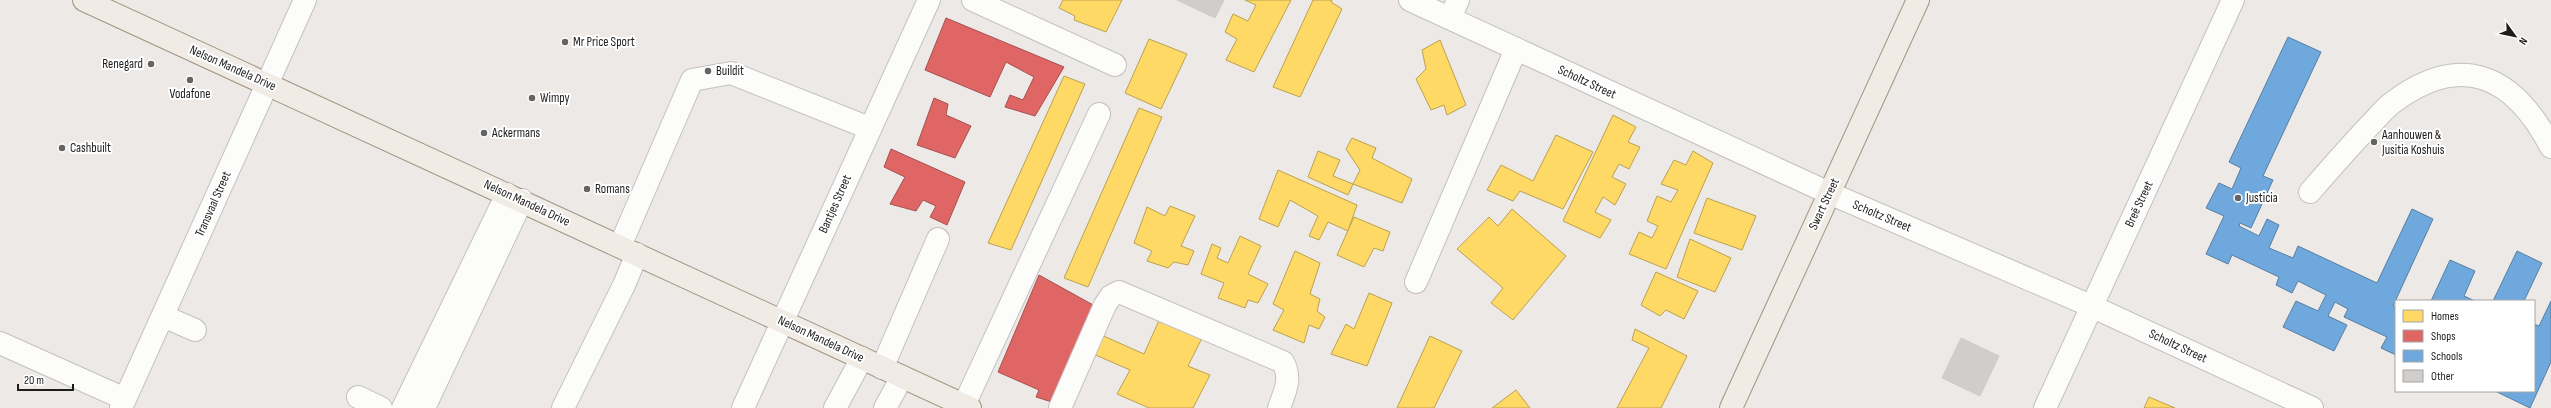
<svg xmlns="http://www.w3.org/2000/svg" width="2551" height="408" viewBox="0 0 2551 408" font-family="'Sofia Sans Condensed',sans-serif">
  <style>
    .homes { fill: #ffd966; stroke: #bba150 }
    .shops { fill: #e06666; stroke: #a65050 }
    .schools { fill: #6fa8dc; stroke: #567ea3 }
    .building { fill: #d0cdcb; stroke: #cfcbc8 }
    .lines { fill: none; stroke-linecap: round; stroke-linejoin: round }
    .minor-casing { stroke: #c3c1c0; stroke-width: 24 }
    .major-casing { stroke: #a19584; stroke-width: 24 }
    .minor { stroke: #fcfcfb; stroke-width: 22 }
    .major { stroke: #f0ebe4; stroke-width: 22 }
    .poi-dot { fill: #656463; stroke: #fff; stroke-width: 1.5 }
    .labels { text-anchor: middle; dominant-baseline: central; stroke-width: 4; stroke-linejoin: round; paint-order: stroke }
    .poi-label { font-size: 13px; fill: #1d1d1d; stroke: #fff; text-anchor: start }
    .street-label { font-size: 13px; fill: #1d1d1d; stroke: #fff }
  </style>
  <rect width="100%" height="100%" fill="#ece9e6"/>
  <g class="homes">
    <path d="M1063,0H1122L1106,32L1074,20L1075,16L1059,8Z"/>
    <path d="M1245,0H1291L1254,72L1226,60L1237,39L1225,32L1233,14L1248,21L1256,5Z"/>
    <path d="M1313,0H1332L1331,2L1342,9L1300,97L1273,87Z"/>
    <path d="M1149,39L1187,54L1161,109L1125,93Z"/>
    <path d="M1440,40L1466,105L1447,115L1444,105L1431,110L1416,79L1426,69L1422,50Z"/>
    <path d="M1064,76L1085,84L1011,250L988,243Z"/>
    <path d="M1139,108L1162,117L1088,287L1064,278Z"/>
    <path d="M1613,115L1636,127L1628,142L1640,147L1629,169L1619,164L1612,177L1626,184L1615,205L1603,197L1595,212L1611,220L1600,238L1563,221Z"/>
    <path d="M1556,135L1593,152L1563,209L1520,191L1513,201L1487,190L1501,165L1533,181Z"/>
    <path d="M1352,138L1376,148L1372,158L1412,179L1402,203L1353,184L1360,170L1346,149Z"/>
    <path d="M1318,151L1340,160L1333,176L1353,184L1348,195L1308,177Z"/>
    <path d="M1693,151L1713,163L1666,269L1629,254L1639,232L1652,238L1658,226L1647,221L1657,196L1671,202L1678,190L1661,184L1674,160L1686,165Z"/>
    <path d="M1278,170L1357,205L1348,231L1328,222L1319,240L1309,236L1318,216L1290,200L1278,227L1259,219Z"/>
    <path d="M1707,198L1756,216L1742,250L1694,233Z"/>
    <path d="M1170,206L1195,216L1181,246L1194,251L1188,265L1174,262L1168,268L1147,261L1152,251L1134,243L1147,207L1165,216Z"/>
    <path d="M1512,209L1566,256L1513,320L1491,303L1503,288L1457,249L1489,217L1498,226Z"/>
    <path d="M1354,217L1390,232L1383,251L1374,248L1364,267L1337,255Z"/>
    <path d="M1240,236L1261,246L1248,274L1268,284L1258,303L1248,300L1245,308L1218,298L1224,283L1201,274L1212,244L1221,248L1217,258L1228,263Z"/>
    <path d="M1690,239L1731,258L1715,292L1677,277Z"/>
    <path d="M1295,251L1320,263L1310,294L1320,299L1317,311L1325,317L1319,329L1309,325L1304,343L1273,330L1284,310L1273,304Z"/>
    <path d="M1656,272L1698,291L1684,319L1666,310L1660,316L1641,305Z"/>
    <path d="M1369,293L1392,303L1367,366L1331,354L1346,324L1354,329Z"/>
    <path d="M1161,316L1203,336L1188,366L1210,375L1193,408H1149L1117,394L1130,370L1091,353L1099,334L1144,354Z"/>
    <path d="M1635,329L1687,356L1661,408H1617L1649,348L1632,340Z"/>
    <path d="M1430,336L1462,351L1434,408H1397Z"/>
    <path d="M1516,390L1530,408H1492Z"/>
    <path d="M2149,397L2175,408H2144Z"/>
  </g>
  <g class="shops">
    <path d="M946,18L1064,67L1035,116L1005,107L1010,95L1023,100L1034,77L1006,62L990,97L925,70Z"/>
    <path d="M934,98L948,104L946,115L971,126L955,158L917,145Z"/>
    <path d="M891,149L965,182L947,225L930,217L936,206L923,200L916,211L890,204L905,177L884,167Z"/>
    <path d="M1039,275L1095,306L1052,402L1036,397L1039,390L998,372Z"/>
  </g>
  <g class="schools">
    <path d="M2288,37L2321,52L2263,176L2273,180L2251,228L2240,223L2239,226L2259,236L2267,219L2279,225L2269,248L2293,258L2298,246L2377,283L2412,209L2433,219L2393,306L2396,308V355L2381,348L2387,337L2344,317L2348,309L2335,302L2328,316L2347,325L2334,351L2283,327L2296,301L2318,311L2326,295L2298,281L2292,293L2276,285L2279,277L2232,255L2228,264L2206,254L2224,216L2206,208L2219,183L2232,189L2241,168L2229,162Z"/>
    <path d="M2517,251L2542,263L2524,301H2493Z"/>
    <path d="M2450,260L2475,271L2464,296L2475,301H2431Z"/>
    <path d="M2551,301V362L2530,408L2495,391H2534V324L2539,326Z"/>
  </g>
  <g class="building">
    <path d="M1177,0H1224L1215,18Z"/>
    <path d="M1961,338L1999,356L1980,396L1942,378Z"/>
  </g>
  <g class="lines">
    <g class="minor-casing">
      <g id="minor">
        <path d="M973,0L1115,65"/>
        <path d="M1410,0L1829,193L2091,306L2312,408"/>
        <path d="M1450,18L1458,0"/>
        <path d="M2310,192C2330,169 2350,146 2371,124C2378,117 2385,108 2392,103C2462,50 2514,76 2551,147"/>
        <path d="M620,246L692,80L731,73L869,128"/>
        <path d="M1416,282L1516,49"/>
        <path d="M163,316L195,330"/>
        <path d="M0,343L125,399"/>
        <path d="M882,368L938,239"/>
        <path d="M358,397L381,408"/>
        <path d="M964,405L1099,114"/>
        <path d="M121,408L305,0"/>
        <path d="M403,408L507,194"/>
        <path d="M424,408L522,200"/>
        <path d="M563,408L624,285L637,254"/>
        <path d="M743,408L929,0"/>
        <path d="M835,408L862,358"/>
        <path d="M885,408L902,377"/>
        <path d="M1060,408L1105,305L1111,296L1119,292L1283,362C1292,379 1285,391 1279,408"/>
        <path d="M2045,408L2233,0"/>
      </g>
    </g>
    <g class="major-casing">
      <g id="major">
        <path d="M84,0L970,408"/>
        <path d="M1731,408L1918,0"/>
      </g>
    </g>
    <use href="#minor" class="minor"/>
    <use href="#major" class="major"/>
  </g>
  <g class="poi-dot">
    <circle cx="565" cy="42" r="4"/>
    <circle cx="151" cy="64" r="4"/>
    <circle cx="708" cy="71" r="4"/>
    <circle cx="190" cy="80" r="4"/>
    <circle cx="532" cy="98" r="4"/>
    <circle cx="484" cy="133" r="4"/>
    <circle cx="2374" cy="142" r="4"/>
    <circle cx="62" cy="148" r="4"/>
    <circle cx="587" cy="189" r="4"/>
    <circle cx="2238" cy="198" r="4"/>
  </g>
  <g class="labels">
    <g class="poi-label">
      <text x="573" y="42">Mr Price Sport</text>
      <text x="143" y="64" text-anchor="end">Renegard</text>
      <text x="716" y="71">Buildit</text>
      <text x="190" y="94" text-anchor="middle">Vodafone</text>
      <text x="540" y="98">Wimpy</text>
      <text x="492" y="133">Ackermans</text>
      <text x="2382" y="135">Aanhouwen &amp;<tspan x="2382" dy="15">Jusitia Koshuis</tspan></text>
      <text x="70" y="148">Cashbuilt</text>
      <text x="595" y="189">Romans</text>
      <text x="2246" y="198">Justicia</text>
    </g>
    <g class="street-label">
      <text transform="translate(233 68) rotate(24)">Nelson Mandela Drive</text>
      <text transform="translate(1587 82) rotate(25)">Scholtz Street</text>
      <text transform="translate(527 203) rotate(25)">Nelson Mandela Drive</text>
      <text transform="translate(213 204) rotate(-66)">Transvaal Street</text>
      <text transform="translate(835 204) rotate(-66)">Bantjes Street</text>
      <text transform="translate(1824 204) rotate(-65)">Swart Street</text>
      <text transform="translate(2139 204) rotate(-65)">Breë Street</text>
      <text transform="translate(1882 216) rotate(23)">Scholtz Street</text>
      <text transform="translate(821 339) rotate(25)">Nelson Mandela Drive</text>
      <text transform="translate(2178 346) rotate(25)">Scholtz Street</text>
    </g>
  </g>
  <rect x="2395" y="300" width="140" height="92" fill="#ffffff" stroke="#a5a5a5"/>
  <rect x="2403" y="310" width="20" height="12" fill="#ffd966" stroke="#a5a5a5"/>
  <text x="2431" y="320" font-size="12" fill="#1d1d1d">Homes</text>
  <rect x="2403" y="330" width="20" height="12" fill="#e06666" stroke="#a5a5a5"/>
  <text x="2431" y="340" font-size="12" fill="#1d1d1d">Shops</text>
  <rect x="2403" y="350" width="20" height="12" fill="#6fa8dc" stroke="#a5a5a5"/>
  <text x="2431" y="360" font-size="12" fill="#1d1d1d">Schools</text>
  <rect x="2403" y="370" width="20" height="12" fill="#d0cdcb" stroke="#a5a5a5"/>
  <text x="2431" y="380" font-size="12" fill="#1d1d1d">Other</text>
  <g transform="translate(2515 36) rotate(123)" stroke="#ffffff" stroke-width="3" paint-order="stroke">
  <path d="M0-3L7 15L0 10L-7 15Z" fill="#1d1d1d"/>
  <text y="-6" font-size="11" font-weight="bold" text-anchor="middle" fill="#1d1d1d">N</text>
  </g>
  <path d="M18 384v6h55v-6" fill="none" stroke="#1d1d1d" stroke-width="2"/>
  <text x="24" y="384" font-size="12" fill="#1d1d1d" stroke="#ffffff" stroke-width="3" paint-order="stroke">20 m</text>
</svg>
